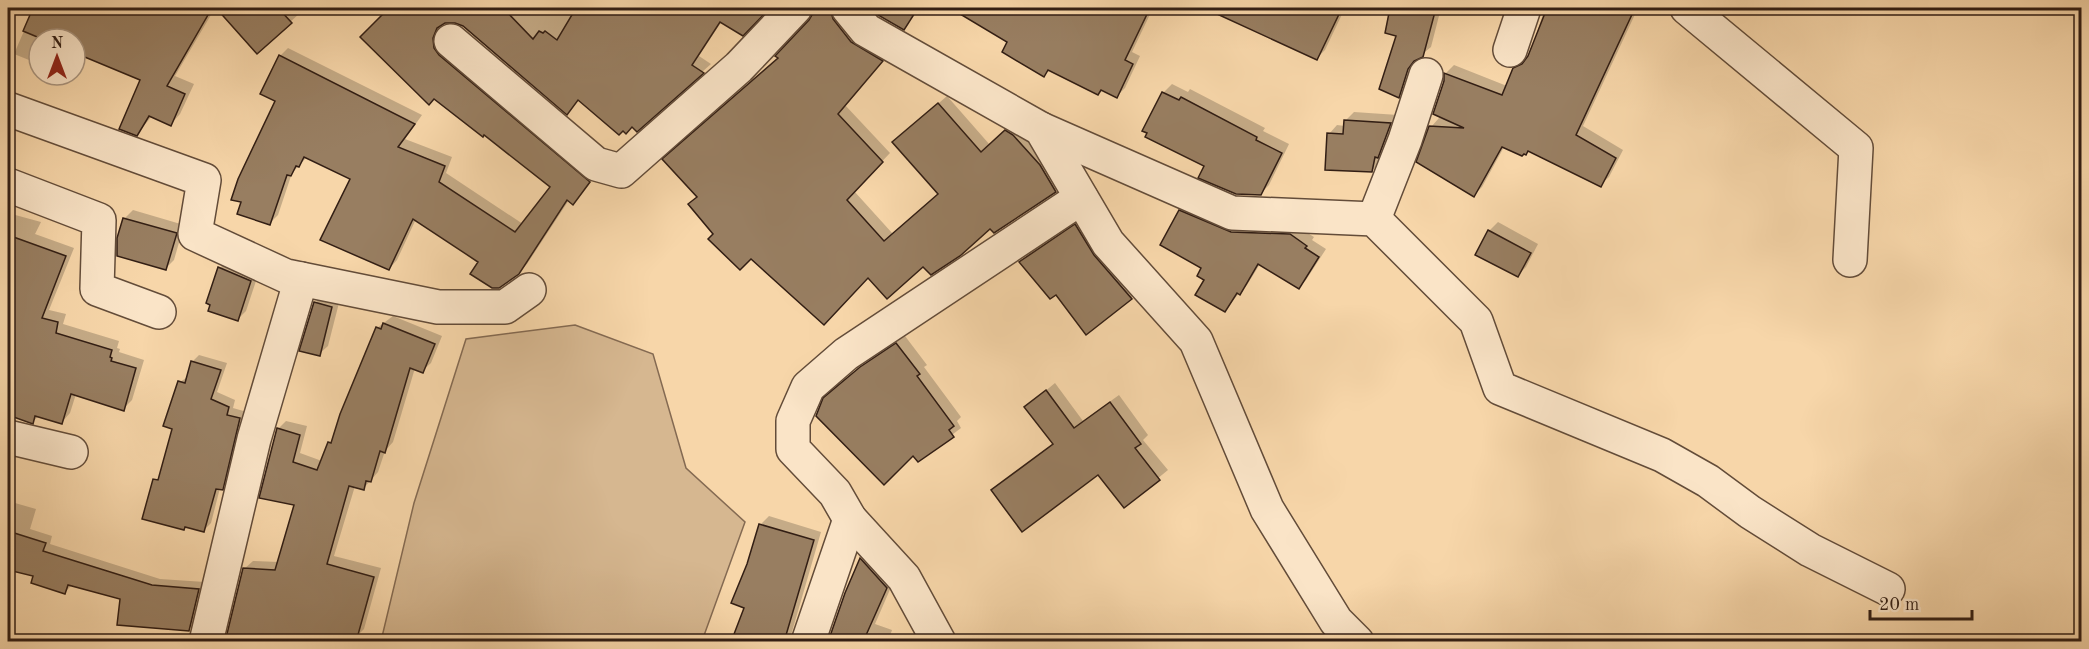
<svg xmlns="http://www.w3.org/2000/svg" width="2089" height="649" viewBox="0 0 2089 649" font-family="'Old Standard TT',serif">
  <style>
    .green { fill: #d6b790; stroke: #846a52; stroke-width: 1.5 }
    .shadow { fill: #0003 }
    .building { fill: #987e61; stroke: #321e14; stroke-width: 1.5 }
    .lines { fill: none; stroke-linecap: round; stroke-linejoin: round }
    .minor-casing { stroke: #634c39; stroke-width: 36 }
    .minor { stroke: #fae4c7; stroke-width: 33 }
  </style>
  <rect width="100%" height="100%" fill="#f7d6a9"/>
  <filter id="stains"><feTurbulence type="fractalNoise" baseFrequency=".00333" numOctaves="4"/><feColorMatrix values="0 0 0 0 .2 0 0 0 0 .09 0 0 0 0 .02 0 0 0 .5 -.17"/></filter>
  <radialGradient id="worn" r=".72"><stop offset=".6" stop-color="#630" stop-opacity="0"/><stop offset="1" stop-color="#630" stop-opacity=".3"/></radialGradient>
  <path class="green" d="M575,325L653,354L686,468L745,522L702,641H381L414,503L466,339Z"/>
  <g class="shadow">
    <path d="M34,8H215L175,76L194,84L180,114L171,124L152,116L137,134L142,80L75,51V39H39V64L14,54Z"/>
    <path d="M218,8H296L300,13L257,52Z"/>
    <path d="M391,8H768L742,34L722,21L699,56L711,64L637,130L632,125L579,99L567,113L464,25L455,21L443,23L440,29L441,38L598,173L581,194L569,200L527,264L518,273L480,262L416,219L397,260L389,269L352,179L307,157L292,173L278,215L270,223L280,56L288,48L422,115L405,139L452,157L446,173L523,224L552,187L362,37Z"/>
    <path d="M815,8H840L890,52L845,105L890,153L854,191L893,234L939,193L903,134L947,96L990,145L1014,123L1064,182L1055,191L994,231L991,226L923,265L868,276L751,257L715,234L699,196L780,57L810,21Z"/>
    <path d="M874,8H920L904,28L879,14Z"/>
    <path d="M962,8H1153L1132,52L1140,56L1125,88L1117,96L1050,70L1044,75L1009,42L959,11Z"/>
    <path d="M1207,8H1345L1325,50L1317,58Z"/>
    <path d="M1392,8H1441L1431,47L1416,59L1407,88L1399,96L1398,35L1386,32Z"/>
    <path d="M1544,8H1638L1583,126L1623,150L1609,177L1600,185L1529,150L1504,147L1482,187L1474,195L1431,127L1439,118L1447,119L1446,73L1454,65L1507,86L1514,69L1529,57L1543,14Z"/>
    <path d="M1172,84L1188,92L1190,89L1265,128L1263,131L1289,144L1269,185L1260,194L1206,166L1163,93Z"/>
    <path d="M1354,112L1398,115L1386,147L1383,151L1380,162L1372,171L1329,134L1337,125L1345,126V121Z"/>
    <path d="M1188,204L1298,227L1314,237L1312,240L1326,249L1306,280L1299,287L1260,264L1247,285L1239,293L1225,311L1206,279L1203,267L1181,211Z"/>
    <path d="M133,210L184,225L174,260L165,269L124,219Z"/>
    <path d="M8,213L41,222L35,234L74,248L49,310L66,314L63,324L119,341L117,348L120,349L119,352L144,360L132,400L123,409L76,394L70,413L62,422L39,416L32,422L8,415Z"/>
    <path d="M1084,218L1138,290L1131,298L1056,293L1021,262L1028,254Z"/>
    <path d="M1498,222L1538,244L1526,267L1518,275L1489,231Z"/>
    <path d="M228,260L259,272L246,311L237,320L220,268Z"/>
    <path d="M324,294L340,299L328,346L319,354L315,303Z"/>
    <path d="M393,316L442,336L431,363L422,371L415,368L393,442L385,451L378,472L363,489L355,486L334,556L381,568L364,629L356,637L244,569L253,561L279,562L296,504L278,429L286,421L307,426L300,453L322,461L329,443L335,438L377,328Z"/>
    <path d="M905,336L927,365L924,367L961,417L957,421L961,428L919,460L914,453L833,391L870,359Z"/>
    <path d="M199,355L227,363L217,392L235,400L233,408L247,412L229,481L222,488H220L211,523L204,530L174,428L180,382L189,376L192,362Z"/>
    <path d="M1055,383L1083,421L1119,395L1148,435L1143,440L1168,470L1124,506L1098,473L993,490L1054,443L1026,407Z"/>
    <path d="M8,501L36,509L30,529L52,536L50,544L160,579L205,582L196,622L189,629L121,598L72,585L65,592L35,575L8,568Z"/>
    <path d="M769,516L821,532L789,642H733L746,607L760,525Z"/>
    <path d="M870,551L895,578L875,624L892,630L888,642H830L846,593L861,559Z"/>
  </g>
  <g class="building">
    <path d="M33,8H212L167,86L185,94L171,126L149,116L137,136L119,129L140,80L75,53V39H42L23,31Z"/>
    <path d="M216,8H278L292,23L257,54Z"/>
    <path d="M389,8H503L533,39L539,31L543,33L545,31L557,40L576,8H770L743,36L720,22L692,65L704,73L637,132L632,127L626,134L623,131L619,135L578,100L567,115L463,26L455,23H445L437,28L433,38L434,48L439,55L590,182L573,205L567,200L519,274L499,288H492L470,274L478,262L413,219L389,270L320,240L350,179L304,157L299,167L296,166L291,176L287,175L270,225L237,214L241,202L231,200L238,179L275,101L260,94L279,55L415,124L398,147L445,166L439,182L515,232L550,187L484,135L483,137L434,99L429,105L360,37Z"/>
    <path d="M813,8H830L833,19L851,42L883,61L838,114L883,162L847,200L884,241L938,194L892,142L938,103L981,152L1005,130L1013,135L1040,165L1056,192L994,233L990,229L960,256L931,275L923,267L887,299L868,278L824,325L751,259L740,270L708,239L713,234L688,204L697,197L662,159L778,58L775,56L809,20L813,13Z"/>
    <path d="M872,8H918L904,30L878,15Z"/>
    <path d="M950,8H1150L1125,60L1133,64L1117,98L1101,90L1098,95L1048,70L1044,77L1002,52L1007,42Z"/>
    <path d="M1204,8H1342L1317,60Z"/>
    <path d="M1390,8H1436L1423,57L1414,61L1408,69L1399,98L1379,89L1396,36L1385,33Z"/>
    <path d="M1547,8H1635L1576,135L1616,158L1601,187L1528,151L1526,155L1524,154L1522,156L1502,147L1474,197L1416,162L1429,126L1464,128L1433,114L1444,81V73L1502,95L1513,68L1522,64L1528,56Z"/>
    <path d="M1162,92L1179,100L1181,97L1257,137L1256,140L1282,153L1261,195L1236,194L1198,178L1204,166L1145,137L1147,133L1142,131Z"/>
    <path d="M1344,120L1391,123L1378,158L1375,157L1372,172L1325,170L1327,133L1343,134Z"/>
    <path d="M1179,210L1231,232L1290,234L1307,246L1305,248L1319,257L1299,289L1258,264L1240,295L1237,293L1225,312L1195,295L1204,280L1197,276L1201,268L1160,245Z"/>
    <path d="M123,218L177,233L166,270L117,256V238Z"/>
    <path d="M1075,224L1094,255L1132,299L1086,335L1056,295L1050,299L1019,262Z"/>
    <path d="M1488,230L1531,253L1518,277L1475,255Z"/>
    <path d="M8,235L66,256L42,318L58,322L56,333L112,350L110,357L112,358L111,361L136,368L124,411L71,394L62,424L35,416L33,424L8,415Z"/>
    <path d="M218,267L251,281L238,321L208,311L210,305L206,303Z"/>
    <path d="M314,302L332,307L320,356L299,351Z"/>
    <path d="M383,323L435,344L423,373L410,368L385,453L380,451L371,482L366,481L364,490L349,486L327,564L374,577L356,642H225L243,568L275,570L294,505L259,498L277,428L300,435L293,462L317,470L328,442L331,443L340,414L376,327L381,329Z"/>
    <path d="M896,343L920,374L917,376L954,426L949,430L954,437L918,462L913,456L884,485L816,416L823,398L860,367Z"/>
    <path d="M191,361L221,370L211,399L229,407L227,415L240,418L223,490L216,489L204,532L185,527L184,530L142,519L153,479L158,480L172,429L163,426L178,381L185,383Z"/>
    <path d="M1046,390L1074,428L1110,402L1141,444L1135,448L1160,480L1124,508L1098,475L1022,532L991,490L1053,444L1024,407Z"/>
    <path d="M759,524L814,540L784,642H731L744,608L731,603L747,564Z"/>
    <path d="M8,531L46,543L43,551L152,585L199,589L189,631L117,625L120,599L68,585L65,594L31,583L33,576L8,570Z"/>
    <path d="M860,558L887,588L863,642H828L845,593Z"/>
  </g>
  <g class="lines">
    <g class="minor-casing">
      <g id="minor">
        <path d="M848,8L866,30L1041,129L1108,243L1196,341L1267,509L1336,621L1357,642"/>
        <path d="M1687,8L1856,148L1850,260"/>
        <path d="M451,41L596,164L621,171L739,67L795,8"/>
        <path d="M1510,50L1524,8"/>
        <path d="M8,109L204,180L195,234L286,276L438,307H505L529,290"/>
        <path d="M1041,129L1232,213L1374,219L1476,321L1500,388L1662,455L1708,481L1750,512L1810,550L1888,589"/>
        <path d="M8,185L99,220L97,289L159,312"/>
        <path d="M1374,219L1405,140L1426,75"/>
        <path d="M8,437L71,452"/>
        <path d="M206,642L254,439L301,279"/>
        <path d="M808,642L850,519"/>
        <path d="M939,642L904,578L850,519L835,493L793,449V421L808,387L846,354L1081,198"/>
      </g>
    </g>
    <use href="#minor" class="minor"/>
  </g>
  <rect width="2089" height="649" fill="none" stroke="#f7d6a9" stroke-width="30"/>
  <rect x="9" y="9" width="2071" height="631" fill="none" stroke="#321e14" stroke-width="3"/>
  <rect x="15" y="15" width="2059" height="619" fill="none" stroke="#321e14" stroke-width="1.5"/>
  <g transform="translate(57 57)"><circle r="28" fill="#fae4c7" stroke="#aa957f" stroke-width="1.5"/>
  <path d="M0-4.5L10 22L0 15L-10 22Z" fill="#8f2418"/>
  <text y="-9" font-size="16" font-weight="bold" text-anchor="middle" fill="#321e14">N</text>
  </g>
  <path d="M1870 610v9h102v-9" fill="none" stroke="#321e14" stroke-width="3"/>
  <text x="1879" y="610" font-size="18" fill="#321e14" stroke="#fae4c7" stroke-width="4.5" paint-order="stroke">20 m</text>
  <rect width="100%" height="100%" filter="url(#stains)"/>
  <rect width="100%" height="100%" fill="url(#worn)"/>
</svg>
